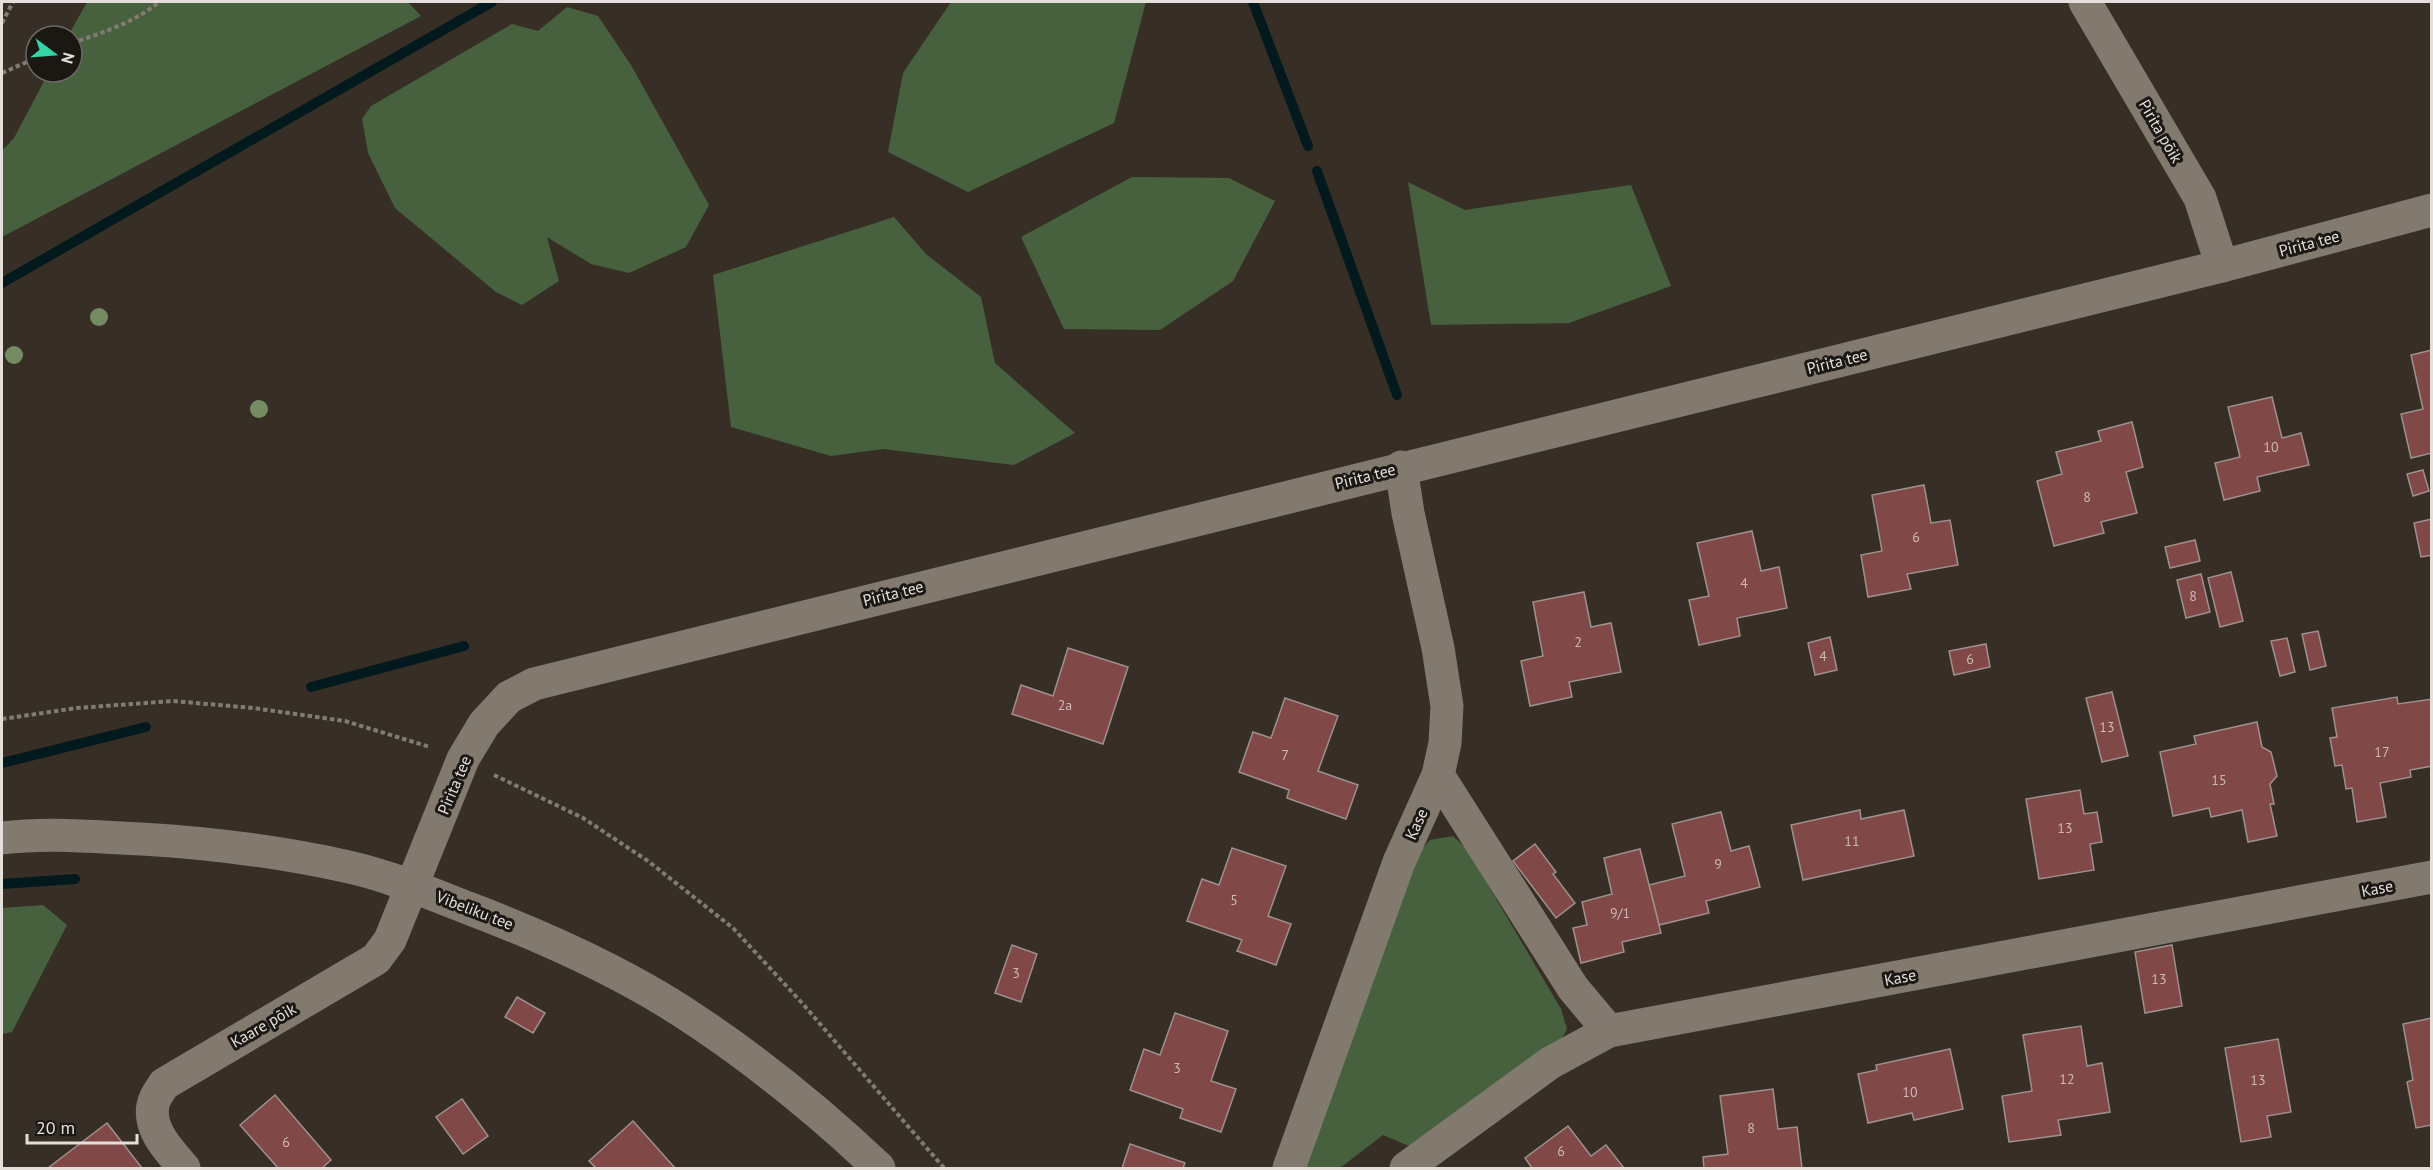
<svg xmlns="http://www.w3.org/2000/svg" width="2433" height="1170" viewBox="0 0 2433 1170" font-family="'PT Sans',sans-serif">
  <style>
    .green { fill: #47613e }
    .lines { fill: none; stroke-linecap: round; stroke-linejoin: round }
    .stream { stroke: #02191d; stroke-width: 10 }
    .building { fill: #804847; stroke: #9f908f; stroke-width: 1.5 }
    .path { stroke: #827b74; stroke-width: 4; stroke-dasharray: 4.5 3; stroke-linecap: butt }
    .minor { stroke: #82796f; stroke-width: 33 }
    .tree { fill: #758c63 }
    .labels { text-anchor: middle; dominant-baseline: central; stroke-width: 6; stroke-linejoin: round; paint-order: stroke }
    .number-label { font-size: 14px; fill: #cbb9b5 }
    .street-label { font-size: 16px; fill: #e4dfda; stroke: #1b1814 }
  </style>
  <rect width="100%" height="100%" fill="#372f26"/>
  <g class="green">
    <path d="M87,2H278L282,3L293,2H408L421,16L2,237V151L14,138L49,72H72V36H68Z"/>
    <path d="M951,2H1146L1114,123L968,192L888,152L903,73Z"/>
    <path d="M567,7L598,16L631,65L709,205L686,247L629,273L591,264L547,237L559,281L522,305L496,292L395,208L368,153L362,119L371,106L512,24L538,31Z"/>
    <path d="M1132,177L1229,178L1275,201L1233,281L1160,330L1064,329L1021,237Z"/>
    <path d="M1408,182L1465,210L1631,185L1671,286L1569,323L1431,325Z"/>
    <path d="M894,217L926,254L981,297L995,363L1075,433L1014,465L883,449L831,456L731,427L713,275Z"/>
    <path d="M1453,836L1467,849L1561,1009L1567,1029L1558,1047L1409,1146L1383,1135L1340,1168H1300L1411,862L1430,840Z"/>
    <path d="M43,905L67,925L12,1032L2,1034V908Z"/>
  </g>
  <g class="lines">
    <g class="stream">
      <path d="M1253,2L1308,146"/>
      <path d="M1317,171L1397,395"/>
      <path d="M2,283L492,2"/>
      <path d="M311,687L464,646"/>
      <path d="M2,763L146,727"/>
      <path d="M2,884L75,879"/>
    </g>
  </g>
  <g class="building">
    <path d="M2432,350V453L2411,458L2401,414L2423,409L2411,355Z"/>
    <path d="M2272,397L2282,438L2301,433L2309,465L2257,477L2260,491L2224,500L2215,463L2240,457L2228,407Z"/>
    <path d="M2132,422L2143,467L2126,472L2137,513L2101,522L2104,533L2054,546L2037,481L2062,474L2056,452L2101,441L2098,431Z"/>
    <path d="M2423,470L2429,491L2413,496L2407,474Z"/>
    <path d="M1924,485L1931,523L1950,520L1958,565L1907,574L1911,589L1868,597L1861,555L1882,551L1872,495Z"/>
    <path d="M2432,519V555L2421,557L2414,523Z"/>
    <path d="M1752,531L1761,571L1779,567L1787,608L1737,618L1740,636L1699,645L1689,600L1709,596L1697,543Z"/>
    <path d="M2195,540L2200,561L2170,568L2165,547Z"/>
    <path d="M2231,572L2243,621L2220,627L2208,578Z"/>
    <path d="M2201,574L2210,612L2186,618L2177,580Z"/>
    <path d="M1584,592L1591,627L1611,623L1621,672L1569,682L1572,697L1530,706L1521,661L1543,656L1533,602Z"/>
    <path d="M2318,631L2326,666L2310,670L2302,634Z"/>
    <path d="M1830,637L1837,670L1815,675L1808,643Z"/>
    <path d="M2287,638L2295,672L2280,676L2271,641Z"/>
    <path d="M1986,644L1990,667L1954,675L1949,651Z"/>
    <path d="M1068,648L1128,667L1103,744L1012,714L1021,685L1053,696Z"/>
    <path d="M2112,692L2128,756L2102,762L2086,698Z"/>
    <path d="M2397,697L2398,704L2432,699V766L2410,770L2411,777L2380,783L2386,817L2357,822L2352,788L2346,789L2342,765L2335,766L2330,738L2337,737L2332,708Z"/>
    <path d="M1285,698L1338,716L1318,771L1358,785L1346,819L1287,798L1289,790L1239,772L1253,732L1271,738Z"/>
    <path d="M2257,722L2262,747L2271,752L2277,776L2270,784L2274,804H2270L2277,836L2248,842L2242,810L2211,817L2209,808L2173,816L2160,752L2196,744L2194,736Z"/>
    <path d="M2080,790L2084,814L2097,812L2102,842L2090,844L2094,870L2039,879L2026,799Z"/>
    <path d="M1860,810L1861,819L1904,810L1914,856L1803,880L1791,825Z"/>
    <path d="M1721,812L1731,851L1749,846L1760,887L1706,901L1709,913L1659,925L1649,885L1685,876L1672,824Z"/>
    <path d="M1535,844L1556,872L1553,874L1575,903L1556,918L1513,861Z"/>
    <path d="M1232,848L1286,866L1268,916L1291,924L1276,965L1237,951L1242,940L1187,921L1202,879L1219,885Z"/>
    <path d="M1640,849L1661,933L1622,942L1624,952L1581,963L1573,928L1587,925L1582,902L1612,894L1604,858Z"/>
    <path d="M1012,945L1037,954L1021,1002L995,993Z"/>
    <path d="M2172,945L2182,1006L2145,1013L2135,952Z"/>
    <path d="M517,997L545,1013L533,1033L505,1017Z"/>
    <path d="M1175,1013L1228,1031L1211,1081L1236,1089L1221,1132L1180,1118L1183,1109L1130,1090L1144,1049L1160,1055Z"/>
    <path d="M2432,1018V1125L2416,1128L2407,1082L2413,1080L2403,1024Z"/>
    <path d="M2081,1026L2087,1066L2102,1063L2110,1112L2058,1120L2061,1135L2009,1142L2002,1096L2032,1091L2023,1035Z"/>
    <path d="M2278,1039L2291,1112L2267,1116L2271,1137L2241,1142L2225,1048Z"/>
    <path d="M1950,1049L1963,1109L1914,1120L1912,1113L1868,1123L1858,1074L1877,1070L1876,1065Z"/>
    <path d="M1773,1089L1778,1129L1797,1127L1802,1168H1704L1703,1157L1728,1154L1720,1096Z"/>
    <path d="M275,1095L331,1160L322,1168H278L240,1125Z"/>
    <path d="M462,1099L488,1136L463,1154L436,1117Z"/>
    <path d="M633,1121L675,1168H596L589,1161Z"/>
    <path d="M107,1123L142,1168H48Z"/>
    <path d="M1568,1126L1591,1156L1606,1145L1624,1168H1532L1525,1158Z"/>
    <path d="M1130,1144L1185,1163L1183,1168H1122Z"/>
  </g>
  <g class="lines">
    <g class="path">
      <path d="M2,23L13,2"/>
      <path d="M72,43C102,33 135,22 159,2"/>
      <path d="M2,73L36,58"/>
      <path d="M2,719L77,708L173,701L253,708L345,721L430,747"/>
      <path d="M494,775L583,818L648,861L733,928L802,1003L944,1168"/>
    </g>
    <g class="minor">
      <path d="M2085,2L2200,198L2222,266"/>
      <path d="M1438,775L1573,988L1609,1031"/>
      <path d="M2,838C49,832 95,837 142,839C211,843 281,852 349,867C389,876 429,893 468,908C547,938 628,974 698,1022C762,1065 823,1115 879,1168"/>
      <path d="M184,1168C170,1151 148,1130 153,1105C154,1098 160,1090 164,1084L376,959L390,940L463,759L484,724L509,697L534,684L2222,266L2432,210"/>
      <path d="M1289,1168L1399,862L1438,775L1445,743L1447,706L1438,648L1408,513L1401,467"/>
      <path d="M1406,1168L1550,1063L1609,1031L2432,877"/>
    </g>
  </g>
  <g class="tree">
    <circle cx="99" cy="317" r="9"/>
    <circle cx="14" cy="355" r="9"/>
    <circle cx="259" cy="409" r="9"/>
  </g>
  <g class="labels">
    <g class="number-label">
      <text x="2271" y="447">10</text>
      <text x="2087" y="497">8</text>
      <text x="1916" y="537">6</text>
      <text x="1744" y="583">4</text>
      <text x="2193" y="596">8</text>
      <text x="1578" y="642">2</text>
      <text x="1823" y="656">4</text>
      <text x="1970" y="659">6</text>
      <text x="1065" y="705">2a</text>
      <text x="2107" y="727">13</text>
      <text x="2382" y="752">17</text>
      <text x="1285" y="755">7</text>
      <text x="2219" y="780">15</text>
      <text x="2065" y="828">13</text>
      <text x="1852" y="841">11</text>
      <text x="1718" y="864">9</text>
      <text x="1234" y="900">5</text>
      <text x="1620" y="913">9/1</text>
      <text x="1016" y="973">3</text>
      <text x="2159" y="979">13</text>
      <text x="1177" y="1068">3</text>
      <text x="2067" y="1079">12</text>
      <text x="2258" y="1080">13</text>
      <text x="1910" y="1092">10</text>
      <text x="1751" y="1128">8</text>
      <text x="286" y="1142">6</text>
      <text x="1561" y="1151">6</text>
    </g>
    <g class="street-label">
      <text transform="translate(2161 131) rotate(60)">Pirita põik</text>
      <text transform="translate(2309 243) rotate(-15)">Pirita tee</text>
      <text transform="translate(1837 361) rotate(-14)">Pirita tee</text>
      <text transform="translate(1365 476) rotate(-14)">Pirita tee</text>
      <text transform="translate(893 593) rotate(-14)">Pirita tee</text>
      <text transform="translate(454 785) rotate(-67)">Pirita tee</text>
      <text transform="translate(1416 824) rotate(-66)">Kase</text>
      <text transform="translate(2377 888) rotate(-11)">Kase</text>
      <text transform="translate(475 910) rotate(21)">Vibeliku tee</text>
      <text transform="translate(1900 977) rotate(-11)">Kase</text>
      <text transform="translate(263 1025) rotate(-30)">Kaare põik</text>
    </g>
  </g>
  <rect width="2433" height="1170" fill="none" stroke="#e4dfda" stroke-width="6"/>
  <g transform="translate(54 54) rotate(106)"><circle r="28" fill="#1b1814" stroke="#6b6863" stroke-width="1.5"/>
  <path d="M0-4.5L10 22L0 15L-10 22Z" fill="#34d4a8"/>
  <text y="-9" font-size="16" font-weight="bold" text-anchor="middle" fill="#e4dfda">N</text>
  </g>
  <path d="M27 1134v9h110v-9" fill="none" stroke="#e4dfda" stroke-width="3"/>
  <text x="36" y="1134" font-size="18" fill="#e4dfda" stroke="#1b1814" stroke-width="4.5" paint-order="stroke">20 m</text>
</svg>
